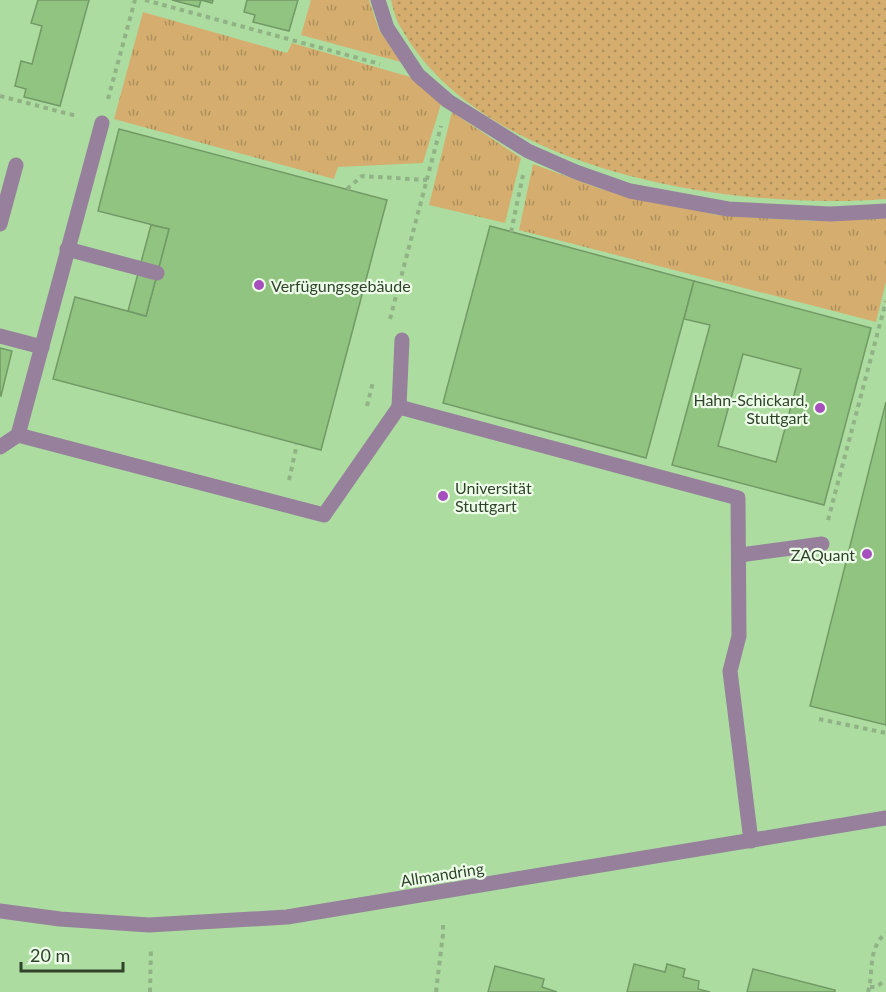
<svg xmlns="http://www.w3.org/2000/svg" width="886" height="992" viewBox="0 0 886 992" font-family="Lato,sans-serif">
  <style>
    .built { fill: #addca0 }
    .grass { fill: url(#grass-tufts) }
    .park { fill: url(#park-dots) }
    .building { fill: #90c480; stroke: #729a66; stroke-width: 1.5; fill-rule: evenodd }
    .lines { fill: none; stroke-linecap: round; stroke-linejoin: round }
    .path { stroke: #90b285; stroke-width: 4; stroke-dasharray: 4.5 4.5; stroke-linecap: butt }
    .minor { stroke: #96809c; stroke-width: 15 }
    .poi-dot { fill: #a650bd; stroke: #eeffe9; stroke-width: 2 }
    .labels { text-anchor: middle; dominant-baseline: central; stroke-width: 4.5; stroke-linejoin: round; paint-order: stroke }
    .poi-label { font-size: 16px; fill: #31422c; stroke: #eeffe9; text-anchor: start }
    .street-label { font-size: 16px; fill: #31422c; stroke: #eeffe9 }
  </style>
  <defs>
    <pattern id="grass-tufts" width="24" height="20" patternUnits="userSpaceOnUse" patternTransform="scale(1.5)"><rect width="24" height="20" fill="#d5ae6f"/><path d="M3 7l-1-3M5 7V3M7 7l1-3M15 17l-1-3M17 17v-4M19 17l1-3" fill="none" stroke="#ad8f5b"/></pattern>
    <pattern id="park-dots" width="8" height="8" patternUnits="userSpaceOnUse" patternTransform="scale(1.5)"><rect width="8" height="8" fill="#d5ae6f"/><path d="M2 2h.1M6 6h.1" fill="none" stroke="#ad8f5b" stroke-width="1.8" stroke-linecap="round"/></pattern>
  </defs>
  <rect width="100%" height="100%" fill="#bce6af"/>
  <rect class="built" x="0" y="0" width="886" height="992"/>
  <g class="grass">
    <path d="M311,0H369L379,30L401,62L301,35Z"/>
    <path d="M143,12L287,53L292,43L414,78L441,104L423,163L338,167L334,179L114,119Z"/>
    <path d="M452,112L521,158L505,223L429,205Z"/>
    <path d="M533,164L601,189L717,215L813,221L886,217V282L876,322L519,230Z"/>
  </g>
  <path class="park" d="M391,0H886V199C734,211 480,173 400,26C395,18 393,8 391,0Z"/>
  <g class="building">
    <path d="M38,0H89L60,106L24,97L26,89L15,86L21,61L32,64L42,26L31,23Z"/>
    <path d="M172,0H213L212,3L201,0L199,7Z"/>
    <path d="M247,0H298L289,31L253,22L255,15L244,12Z"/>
    <path d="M119,129L387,200L321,450L53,379L75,297L146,316L169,229L98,211Z"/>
    <path d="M151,225L169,229L146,316L128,311Z"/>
    <path d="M490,226L694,281L646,458L443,403Z"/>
    <path d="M694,281L871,328L824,505L672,465L710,325L684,319ZM743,354L801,369L776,462L718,446Z"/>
    <path d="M0,348L12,351L1,396L0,395Z"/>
    <path d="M886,402V725L810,706Z"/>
    <path d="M634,964L665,972L667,964L685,969L683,977L699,981L698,989L710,992H627Z"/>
    <path d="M495,966L544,979L542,987L557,992H488Z"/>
    <path d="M753,969L835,990V992H747Z"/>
  </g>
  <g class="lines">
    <g class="path">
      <path d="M145,0L380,64"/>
      <path d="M0,96L77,116"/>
      <path d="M108,99L135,0"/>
      <path d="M347,189L362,176L427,180"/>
      <path d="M511,232L523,175"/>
      <path d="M390,319L441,126"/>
      <path d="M367,406L373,382"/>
      <path d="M289,480L297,444"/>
      <path d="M828,520L886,301"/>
      <path d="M819,719L886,733"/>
      <path d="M870,987H876L886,980"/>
      <path d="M150,992L151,948"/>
      <path d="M436,992L443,934V921"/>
      <path d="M868,992C874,971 867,949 886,933"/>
    </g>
    <g class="minor">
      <path d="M378,0L387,28L418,75L448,101L528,151L576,172L630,191L728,209L831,214L886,211"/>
      <path d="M0,224L16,165"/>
      <path d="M67,249L157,273"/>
      <path d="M0,336L42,347"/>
      <path d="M399,407L402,340"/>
      <path d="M18,435L102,123"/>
      <path d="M0,447L18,435L324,515L399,407L738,498L739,636L730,671L751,841"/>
      <path d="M740,555L822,544"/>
      <path d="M0,911L60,919L149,925L287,917L886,818"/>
    </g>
  </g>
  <g class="poi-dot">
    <circle cx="259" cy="285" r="6"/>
    <circle cx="820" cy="408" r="6"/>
    <circle cx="443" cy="496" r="6"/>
    <circle cx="867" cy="554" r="6"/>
  </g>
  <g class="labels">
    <g class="poi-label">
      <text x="271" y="285">Verfügungsgebäude</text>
      <text x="808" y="399" text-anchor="end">Hahn-Schickard,<tspan x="808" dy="18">Stuttgart</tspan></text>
      <text x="455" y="487">Universität<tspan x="455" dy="18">Stuttgart</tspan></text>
      <text x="855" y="554" text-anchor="end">ZAQuant</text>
    </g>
    <g class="street-label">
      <text transform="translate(442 874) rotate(-9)">Allmandring</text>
    </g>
  </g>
  <path d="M21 962v9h102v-9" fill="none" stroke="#31422c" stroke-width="3"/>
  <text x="30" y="962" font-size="18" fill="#31422c" stroke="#eeffe9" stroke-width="4.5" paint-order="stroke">20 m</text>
</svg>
